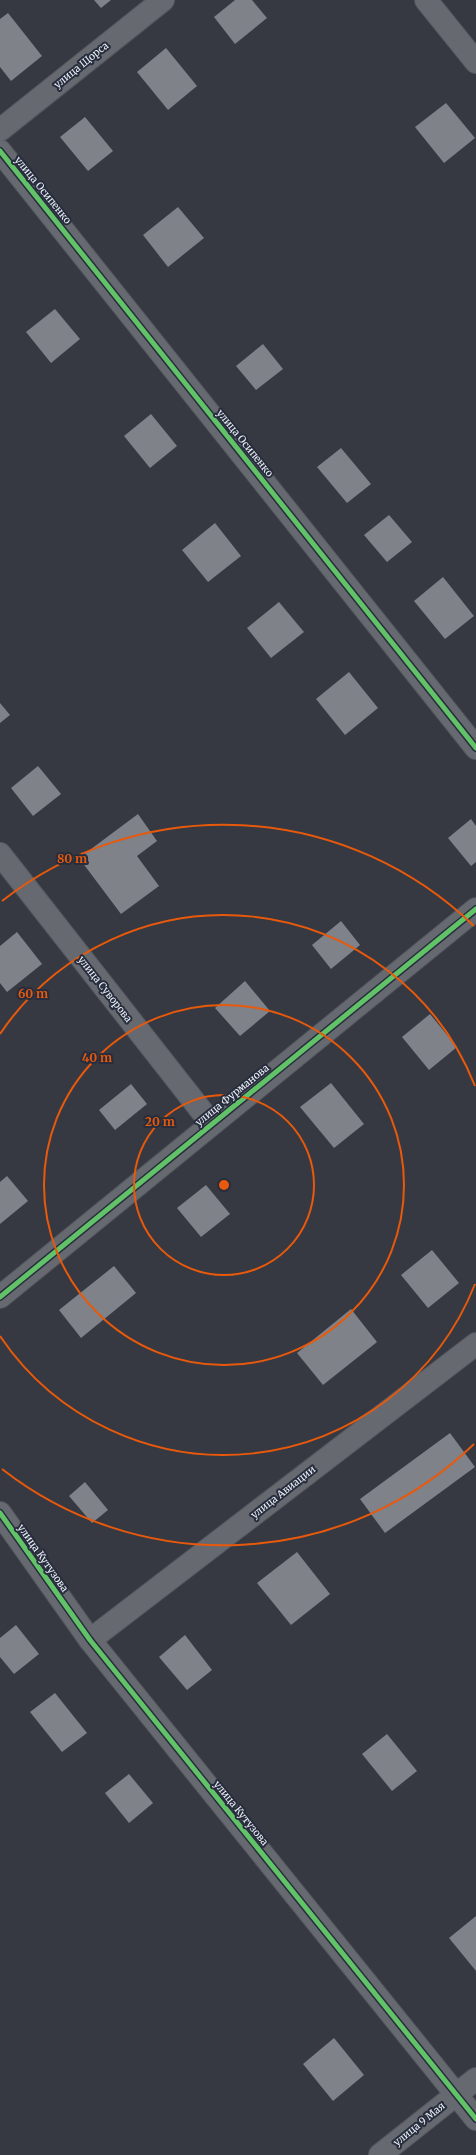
<svg xmlns="http://www.w3.org/2000/svg" width="476" height="2155" viewBox="0 0 476 2155" font-family="Merriweather,serif">
  <style>
    .building { fill: #7f8289 }
    .lines { fill: none; stroke-linecap: round; stroke-linejoin: round }
    .street-casing { stroke: #54575e; stroke-width: 24 }
    .street { stroke: #666970; stroke-width: 22 }
    .cycleway-casing { stroke: #272d3c; stroke-width: 8 }
    .cycleway { stroke: #61c268; stroke-width: 5 }
    .ring { fill: none; stroke: #e8590c; stroke-width: 2 }
    .labels { text-anchor: middle; dominant-baseline: central; stroke-width: 4; stroke-linejoin: round; paint-order: stroke }
    .street-label { font-size: 10px; fill: #ecf1fa; stroke: #272d3c }
    .centre { fill: #e8590c; stroke: #272d3c; stroke-width: 2 }
    .ring-label { font-size: 12px; text-anchor: middle; font-weight: bold; fill: #e8590c; stroke: #272d3c; stroke-width: 4; stroke-linejoin: round; paint-order: stroke }
  </style>
  <rect width="100%" height="100%" fill="#363941"/>
  <g class="building">
    <path d="M94,0H111L101,8Z"/>
    <path d="M235,0H252L267,18L235,44L214,17Z"/>
    <path d="M8,13L42,56L11,81L0,67V19Z"/>
    <path d="M166,48L197,86L168,110L137,72Z"/>
    <path d="M446,103L475,138L444,163L415,127Z"/>
    <path d="M85,117L113,151L88,171L60,137Z"/>
    <path d="M178,207L204,238L168,267L143,235Z"/>
    <path d="M55,309L80,339L51,363L26,332Z"/>
    <path d="M263,344L283,369L256,390L236,366Z"/>
    <path d="M151,414L177,446L150,468L124,436Z"/>
    <path d="M341,448L371,484L347,503L317,467Z"/>
    <path d="M389,515L412,542L387,562L364,535Z"/>
    <path d="M215,523L241,556L208,582L182,550Z"/>
    <path d="M443,577L474,616L445,639L414,601Z"/>
    <path d="M279,602L304,632L271,658L247,628Z"/>
    <path d="M349,672L378,708L345,735L316,699Z"/>
    <path d="M0,703L10,715L0,723Z"/>
    <path d="M38,766L61,794L33,816L11,788Z"/>
    <path d="M138,814L157,841L137,856L159,886L121,914L79,858Z"/>
    <path d="M471,819L476,826V862L471,866L448,838Z"/>
    <path d="M341,921L360,945L331,969L312,945Z"/>
    <path d="M17,932L42,964L7,992L0,983V946Z"/>
    <path d="M245,981L270,1011L240,1036L215,1008Z"/>
    <path d="M430,1014L457,1047L429,1070L402,1037Z"/>
    <path d="M331,1083L364,1124L334,1148L300,1107Z"/>
    <path d="M131,1084L147,1104L115,1130L99,1110Z"/>
    <path d="M7,1176L28,1201L0,1224V1182Z"/>
    <path d="M206,1185L230,1214L201,1237L177,1208Z"/>
    <path d="M432,1250L459,1283L428,1308L401,1275Z"/>
    <path d="M114,1266L136,1293L81,1338L59,1310Z"/>
    <path d="M351,1309L377,1342L323,1385L297,1353Z"/>
    <path d="M450,1433L475,1467L385,1533L360,1499Z"/>
    <path d="M85,1482L108,1510L92,1523L69,1496Z"/>
    <path d="M297,1552L330,1594L291,1625L257,1583Z"/>
    <path d="M16,1625L39,1654L14,1674L0,1657V1638Z"/>
    <path d="M185,1635L212,1670L187,1690L159,1657Z"/>
    <path d="M55,1693L87,1733L62,1752L30,1712Z"/>
    <path d="M387,1734L417,1771L392,1791L362,1754Z"/>
    <path d="M129,1774L153,1803L129,1823L105,1793Z"/>
    <path d="M476,1916V1971L449,1938Z"/>
    <path d="M334,2038L364,2075L333,2101L303,2064Z"/>
  </g>
  <g class="lines">
    <g class="street-casing">
      <g id="street">
        <path d="M426,0L476,62"/>
        <path d="M0,130L163,0"/>
        <path d="M0,151L476,748"/>
        <path d="M0,854L211,1123"/>
        <path d="M0,1297L476,909"/>
        <path d="M0,1513L90,1640L476,2119"/>
        <path d="M90,1640L476,1344"/>
        <path d="M380,2155L476,2079"/>
      </g>
    </g>
    <use href="#street" class="street"/>
    <g class="cycleway-casing">
      <g id="cycleway">
        <path d="M0,151L476,748"/>
        <path d="M0,1297L476,909"/>
        <path d="M0,1513L90,1640L476,2119"/>
      </g>
    </g>
    <use href="#cycleway" class="cycleway"/>
  </g>
  <g class="ring">
    <circle cx="224" cy="1185" r="90"/>
    <circle cx="224" cy="1185" r="180"/>
    <path d="M475 1284A270 270 0 0 1 0 1336M0 1034A270 270 0 0 1 475 1086"/>
    <path d="M474 1444A360 360 0 0 1 2 1469M2 901A360 360 0 0 1 474 926"/>
  </g>
  <g class="labels">
    <g class="street-label">
      <text transform="translate(81 65) rotate(-39)">улица Щорса</text>
      <text transform="translate(43 190) rotate(51)">улица Осипенко</text>
      <text transform="translate(245 443) rotate(51)">улица Осипенко</text>
      <text transform="translate(105 989) rotate(52)">улица Суворова</text>
      <text transform="translate(232 1095) rotate(-39)">улица Фурманова</text>
      <text transform="translate(283 1492) rotate(-38)">улица Авиации</text>
      <text transform="translate(43 1558) rotate(55)">улица Кутузова</text>
      <text transform="translate(241 1813) rotate(51)">улица Кутузова</text>
      <text transform="translate(419 2124) rotate(-39)">улица 9 Мая</text>
    </g>
  </g>
  <circle cx="224" cy="1185" r="6" class="centre"/>
  <g class="ring-label">
    <text x="72" y="863">80 m</text>
    <text x="33" y="998">60 m</text>
    <text x="97" y="1062">40 m</text>
    <text x="160" y="1126">20 m</text>
  </g>
</svg>
